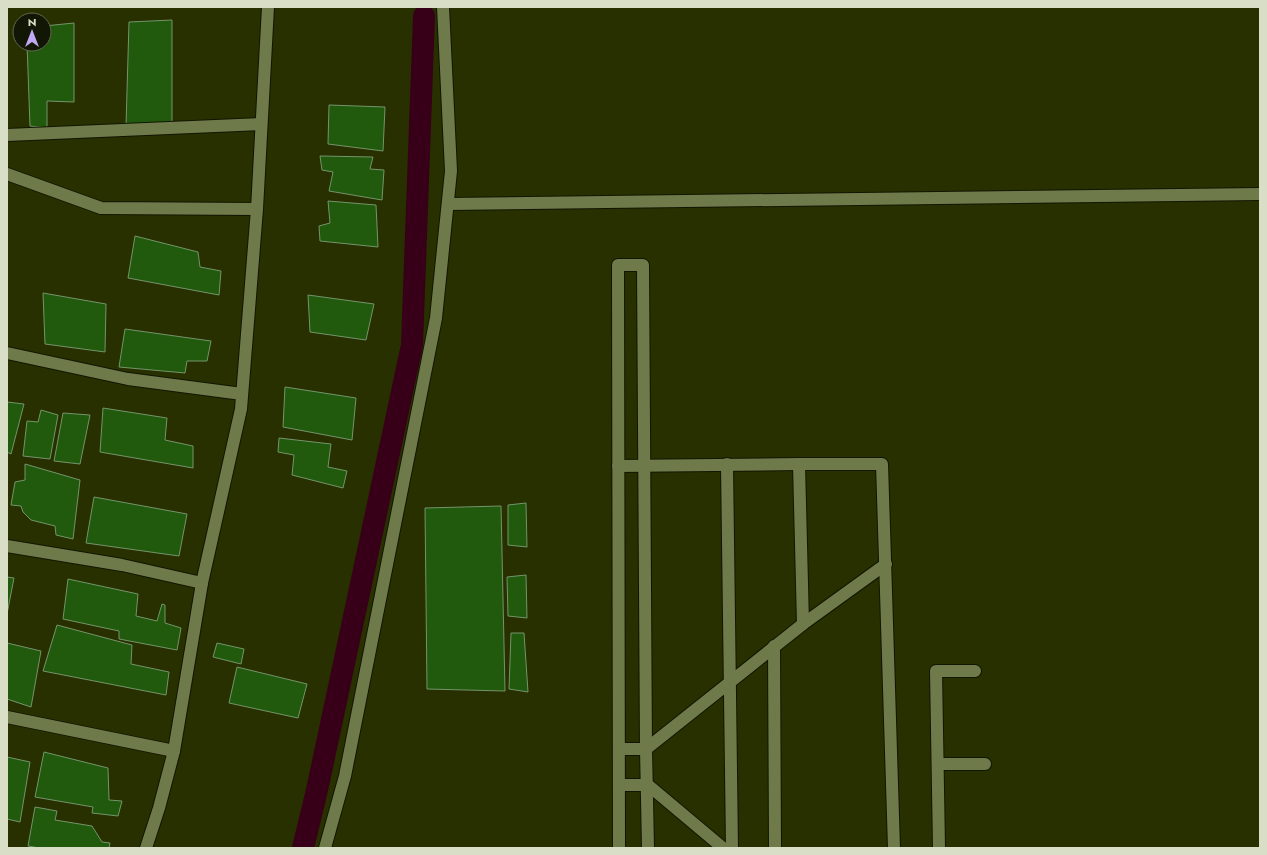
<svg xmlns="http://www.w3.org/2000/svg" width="1267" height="855" viewBox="0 0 1267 855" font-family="Jost,sans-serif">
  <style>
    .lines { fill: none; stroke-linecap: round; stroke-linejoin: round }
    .canal { stroke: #370018; stroke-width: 22 }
    .building { fill: #215a0d; stroke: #74946b }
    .minor-casing { stroke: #121601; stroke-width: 14 }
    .minor { stroke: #6f7a4b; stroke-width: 12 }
  </style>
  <rect width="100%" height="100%" fill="#283000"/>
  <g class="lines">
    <path class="canal" d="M303,848L317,790L412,345L424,16"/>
  </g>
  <g class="building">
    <path d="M172,20V122L126,126L129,22Z"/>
    <path d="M74,23V102L47,101V128L30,126L27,44H44V26Z"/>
    <path d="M329,105L385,107L383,151L328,144Z"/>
    <path d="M320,156L373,157L370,169L384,170L382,200L329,191L333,172L322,170Z"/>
    <path d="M328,201L376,205L378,247L320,241L319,226L330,223Z"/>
    <path d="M135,236L198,252L200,267L221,271L219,295L128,278Z"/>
    <path d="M43,293L106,304L105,352L45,344Z"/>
    <path d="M308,295L374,304L366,340L310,332Z"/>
    <path d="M125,329L211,341L207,361H187L185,373L119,367Z"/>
    <path d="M285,387L356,398L352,440L283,427Z"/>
    <path d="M7,402L24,404L11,454L7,452Z"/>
    <path d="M103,408L167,418L165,440L193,446V468L100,452Z"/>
    <path d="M41,410L58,415L50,459L23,456L27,421L38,422Z"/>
    <path d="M63,413L90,415L80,464L54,461Z"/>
    <path d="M279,438L331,444L328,467L347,471L343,488L292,475L294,455L278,452Z"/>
    <path d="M25,464L80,480L73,539L56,535L55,526L31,520L23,512L21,506L11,505L15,482L25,480Z"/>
    <path d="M94,497L187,514L179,556L86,543Z"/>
    <path d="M526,503L527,547L508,545V505Z"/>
    <path d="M501,506L505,691L427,689L425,508Z"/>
    <path d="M526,575L527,618L508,616L507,577Z"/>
    <path d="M7,577L14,578L7,614Z"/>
    <path d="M68,579L138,594L136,616L157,621L162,604L165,605V623L181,628L177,650L119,639V631L63,619Z"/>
    <path d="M57,625L132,645L131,664L169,672L166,695L43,671Z"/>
    <path d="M511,633H524L528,692L509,689Z"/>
    <path d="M7,643L41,651L31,707L7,699Z"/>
    <path d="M217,643L244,649L241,664L213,657Z"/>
    <path d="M237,667L307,684L298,718L229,703Z"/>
    <path d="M44,752L108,768L109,800L122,801L118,816L92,813L93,807L35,797Z"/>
    <path d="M7,757L30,762L20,822L7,819Z"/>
    <path d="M35,807L57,811L55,820L92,826L102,842L110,843L109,848H39L28,846Z"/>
  </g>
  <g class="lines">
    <g class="minor-casing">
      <g id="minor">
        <path d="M7,135L261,124"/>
        <path d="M7,174L101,208L257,209"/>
        <path d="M448,204L1260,194"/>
        <path d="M7,353L128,379L242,394"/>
        <path d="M727,464L732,848"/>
        <path d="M799,464L803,624"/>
        <path d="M618,466L799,464H882L894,848"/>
        <path d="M7,546L122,565L202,583"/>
        <path d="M774,646L775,848"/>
        <path d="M7,717L174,751"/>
        <path d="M619,749H646L803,624L886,564"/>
        <path d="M938,764H985"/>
        <path d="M619,785H648L723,848"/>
        <path d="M146,848L159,808L174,751L202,583L241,409L257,209L268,7"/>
        <path d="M325,848L345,776L436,318L451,171L443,7"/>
        <path d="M619,848L618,265H643L646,749L648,848"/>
        <path d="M939,848L936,671H975"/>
      </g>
    </g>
    <use href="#minor" class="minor"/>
  </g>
  <rect width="1267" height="855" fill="none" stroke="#d9dfc6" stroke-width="16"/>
  <g transform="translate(32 32)"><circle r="19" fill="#121604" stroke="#626652"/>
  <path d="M0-3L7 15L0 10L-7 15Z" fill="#c1a8f3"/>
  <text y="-6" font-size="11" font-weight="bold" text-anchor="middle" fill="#d9dfc6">N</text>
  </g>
</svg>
